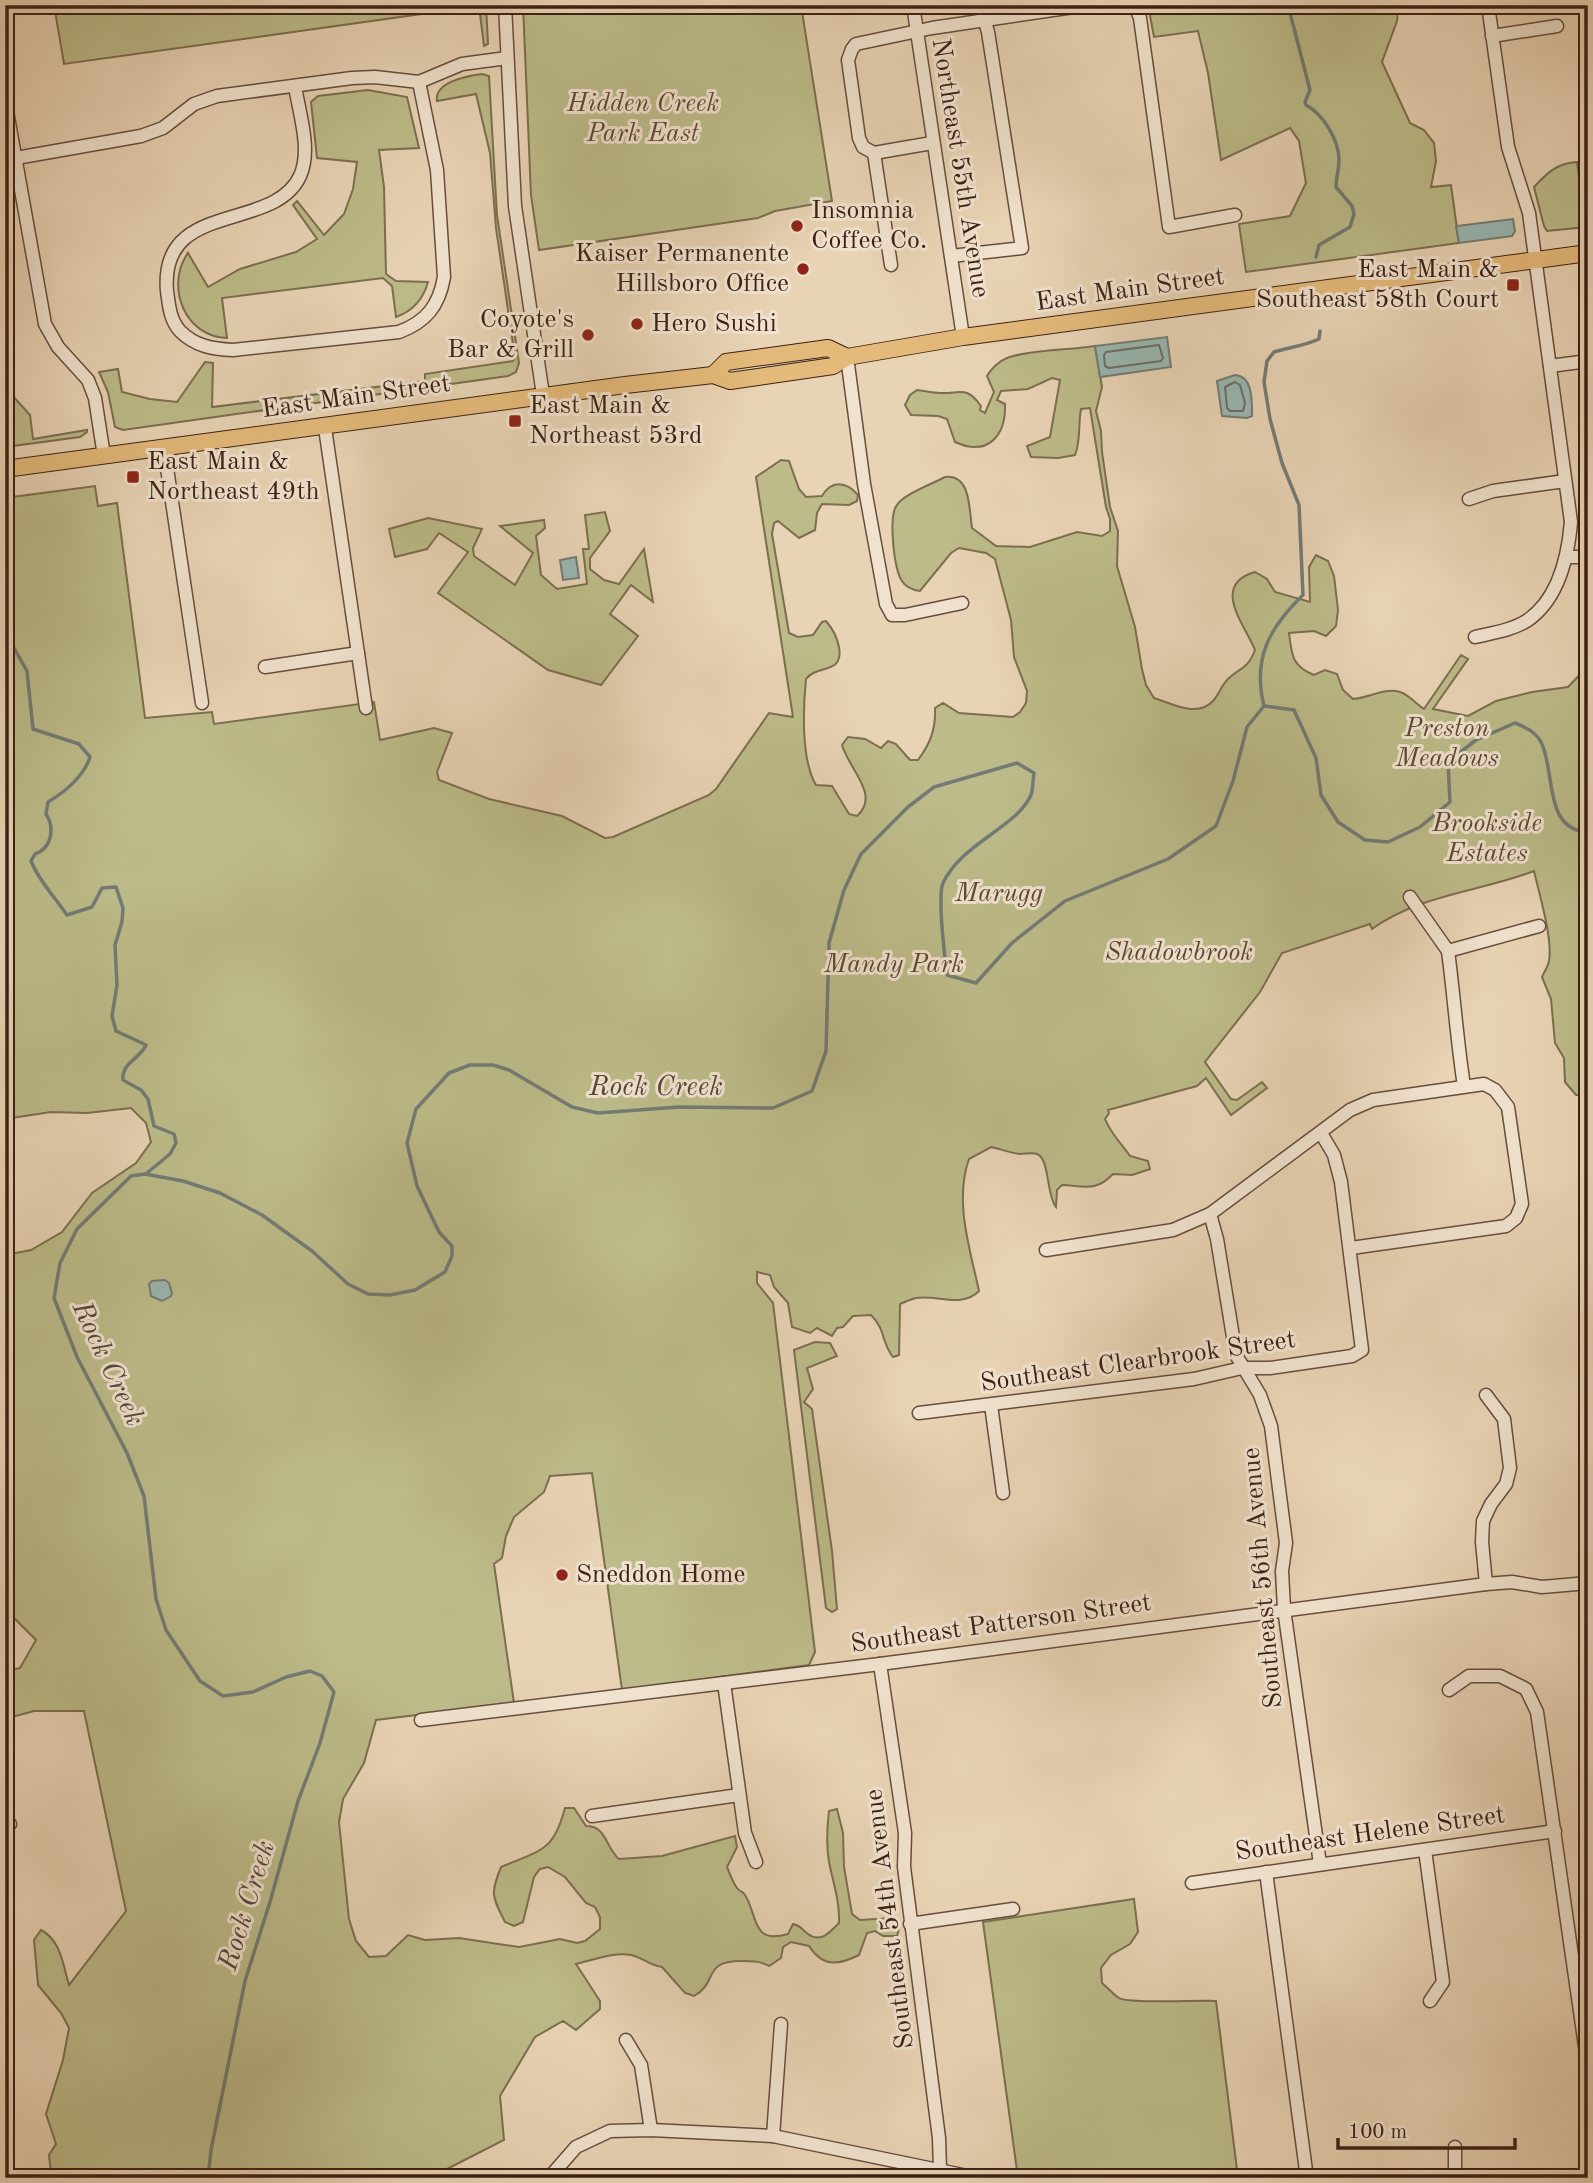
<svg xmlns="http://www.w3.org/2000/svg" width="1593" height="2183" viewBox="0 0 1593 2183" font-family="'Old Standard TT',serif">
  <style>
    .green { fill: #bcbb89; stroke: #7c6e50; stroke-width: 2 }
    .water { fill: #98b7b2; stroke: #737b74; stroke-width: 2 }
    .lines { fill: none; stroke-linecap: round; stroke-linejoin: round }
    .shore { stroke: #6a6c64; stroke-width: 2 }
    .stream { stroke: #737b74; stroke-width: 3.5 }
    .minor-casing { stroke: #674d3e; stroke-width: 15 }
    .major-casing { stroke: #3c2016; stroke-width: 18 }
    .minor { stroke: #f0e2ce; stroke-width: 12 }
    .major { stroke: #e4ba7a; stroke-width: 16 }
    .poi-dot { fill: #8f2418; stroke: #f0e2ce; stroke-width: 2.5 }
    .labels { text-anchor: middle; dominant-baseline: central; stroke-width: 6; stroke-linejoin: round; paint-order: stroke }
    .park-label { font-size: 26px; font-style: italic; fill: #5c4733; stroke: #f0e2ce }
    .street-label { font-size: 26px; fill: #3c2016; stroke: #f0e2ce }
    .poi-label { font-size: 26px; fill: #3c2016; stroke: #f0e2ce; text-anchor: start }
    .water-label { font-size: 28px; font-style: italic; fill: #53463d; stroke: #f0e2ce }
  </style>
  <rect width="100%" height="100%" fill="#e8d3b4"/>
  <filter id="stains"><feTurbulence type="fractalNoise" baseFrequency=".00286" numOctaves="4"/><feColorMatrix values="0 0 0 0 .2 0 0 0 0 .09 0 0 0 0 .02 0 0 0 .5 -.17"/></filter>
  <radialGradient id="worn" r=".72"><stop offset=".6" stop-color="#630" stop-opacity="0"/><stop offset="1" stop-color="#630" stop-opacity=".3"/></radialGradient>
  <g class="green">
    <path d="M54,5H486L488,44L484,46L479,6L64,64Z"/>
    <path d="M523,5H801L832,201L775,211L758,218L539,250L531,195Z"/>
    <path d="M1148,5H1394L1398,9L1397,21L1382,62L1410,123L1424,130L1434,143L1436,161L1431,187L1451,185L1459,243L1246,272L1239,224L1290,216L1306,183L1299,141L1290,128L1221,160L1208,73L1198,31L1154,37Z"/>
    <path d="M482,74L489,76L497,215L519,363L516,372L508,376L123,430L115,427L108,392L99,372L118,369L122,392L150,399L177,402L205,362L213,363L212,407L425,381V374L513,361L515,358L496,228L490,153L476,94L437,101C434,82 467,76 482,74Z"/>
    <path d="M368,90L407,97L419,148L379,150L384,187L386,274L396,281L428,282C423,300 413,311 396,317L392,286L383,278L222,298L227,338C186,337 166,289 186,256L188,253L208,287L240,269L296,252L317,239L293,205L297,201L324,235L344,214L353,189L357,162L317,158L311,102L318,96Z"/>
    <path d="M1577,162L1586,227L1547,231L1544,226L1534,187C1547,173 1557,163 1577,162Z"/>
    <path d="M1095,346L1102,387L1096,411L1101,431L1102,452L1110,507L1118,531L1117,566L1135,627L1142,669L1146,685L1154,698C1173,704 1197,718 1213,701C1219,694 1222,684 1229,678C1243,666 1248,668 1255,650C1245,625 1210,585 1255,572L1267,579L1275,592L1310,602L1309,567L1316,555L1328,561L1334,576L1338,610L1336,626L1326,636L1314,631L1289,633C1292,654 1291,666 1314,675L1325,670L1337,674L1343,690L1353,699C1368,698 1386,687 1400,692C1408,694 1416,704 1424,709L1461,655L1468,659L1433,709L1468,716L1496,701L1532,692L1568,687L1588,666V1087L1580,1095H1576L1565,1082L1564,1058L1555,1043L1551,999L1542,977C1544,972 1548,967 1549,961C1553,939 1539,893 1534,871C1479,892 1421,894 1372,929L1370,924L1282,953L1260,992L1205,1062L1231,1099L1237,1100L1262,1082L1267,1088L1231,1115L1206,1078L1197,1086L1108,1110L1109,1113L1105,1119C1111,1134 1121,1143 1130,1156L1148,1161L1150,1169L1132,1175L1113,1174C1096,1192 1085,1186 1062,1185L1057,1190L1056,1207C1046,1195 1050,1159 1037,1154C1032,1152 1025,1154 1020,1154C1010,1153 1001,1149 991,1147L969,1159C954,1201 970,1249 979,1291C961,1309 937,1294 916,1298C911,1299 905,1302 900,1304L899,1355L893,1357C881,1342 886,1330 871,1315L853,1316L843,1327L837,1328L832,1336L817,1328L810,1333L792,1327L788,1303L774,1287L770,1275L757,1272V1283L773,1303L815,1652L809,1665L622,1690L592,1473L550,1476L544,1492L514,1517L506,1536L502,1558L494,1564L514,1703L376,1720L364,1763L343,1799L339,1822L349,1919L356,1941L369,1957L386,1956L408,1935L425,1940L459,1938L519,1947L560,1939L577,1943L585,1941L600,1929V1917L595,1907L586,1903L565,1877L548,1867L540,1869L534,1877L523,1922L514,1926L505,1922C492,1896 490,1894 501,1867C540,1850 553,1853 565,1808H574L586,1826C607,1826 605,1847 619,1859L662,1856L735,1836L737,1847L727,1867C730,1874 733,1883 737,1888C742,1894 741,1889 745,1895C758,1915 751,1945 788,1934L793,1924C802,1926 801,1929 808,1934C821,1944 831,1931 839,1923C840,1902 833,1882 829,1862C826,1845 827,1828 829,1811L837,1809L843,1833L844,1867L852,1914L860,1920L893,1918L900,1925L897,1936H883L875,1931L867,1933L859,1955C839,1965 823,1968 809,1946L791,1942L783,1947L781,1958L769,1966C760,1961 752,1961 741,1961C702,1961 719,1982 694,1996L685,1993L662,1967C650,1966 642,1957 631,1955C614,1952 593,1960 576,1964L600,2001V2009L576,2030L563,2021L535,2037L500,2096L504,2140L445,2170L443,2178H56L51,2173L49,2155L56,2144L46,2114L63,2060L69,2028L61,2013L38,1985L34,1940L41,1930C61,1940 63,1965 69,1985L126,1911L84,1711H34L5,1719V1671L20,1668L36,1640L5,1609V1255L31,1250L62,1232L92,1193L136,1163L151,1142L146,1123L131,1108L87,1113L51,1112L5,1119V498L95,486L98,506L117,503L145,718L212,712L214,724L374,702L380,740L434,728L452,733L437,772L439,780L489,799L562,816L605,838L613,837L709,795L716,789L769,713L793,717L756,477L781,460L789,461L799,489L806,497L822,496C831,480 846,481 858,495L857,501L849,505L822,504L817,513L815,530L799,538L778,521L774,523L772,534L789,633L798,637L813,635L822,622L826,621C833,629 837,637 839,647C844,675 817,664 806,679C803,708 801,760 816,785L832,786L849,814L857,816C881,795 848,768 842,745L848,737L865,739L881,748L888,741L896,744L910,760H918C930,744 936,729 935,708L943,703L959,713L1013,717L1020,712L1026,703L1027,691L1014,657L1011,620L995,559L986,553L959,548L951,553L920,591C913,590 906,588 902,581C894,569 888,516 897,505C904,494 932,484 945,477C971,474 969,509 972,528L996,546L1030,547L1077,532L1102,536L1110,531V519L1106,507L1090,408L1081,409C1078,425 1081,440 1075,455L1058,458L1031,457L1027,446L1050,437L1060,380L1052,378L1028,389L1001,391L997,400L1005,404C1006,436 988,457 955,442L947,419L938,416L911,415L905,405L910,395L917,390C925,391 933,393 940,393C960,394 966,385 981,406L980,410L985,413L994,392L987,376C991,369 999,361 1007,358C1027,350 1071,350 1095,346Z"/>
    <path d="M5,382L11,394L30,415L33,439L87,430V432L80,437L5,447Z"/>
    <path d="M605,512L610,531L590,558V569L604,580L619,584L644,549L653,602L631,585L610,614L638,636L601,685L548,670L438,593L468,552L439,533L427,549L395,557L389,529L428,518L482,529L473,548L474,556L515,585L533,553L500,526L544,520L545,528L536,536L541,575L557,589L587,584L583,549H589L585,515Z"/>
    <path d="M815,1342L830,1343L837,1356L807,1368L813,1389L804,1402L812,1409L832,1551L837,1609L832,1612L826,1608L794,1350Z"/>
    <path d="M1134,1899L1138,1932L1130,1944L1111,1955L1101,1968L1102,1983C1107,1987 1113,1994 1119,1998C1129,2004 1198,2000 1216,2001L1238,2178H1018L983,1922Z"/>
  </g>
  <g class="water">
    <path d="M1513,219L1515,231L1512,236L1459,243L1456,226Z"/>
    <path d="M1167,337L1171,367L1100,377L1095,346Z"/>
    <path d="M1235,375C1253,376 1252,401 1252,416L1247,418L1222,416L1217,381Z"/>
    <path d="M576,557L579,578L563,580L560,560Z"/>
    <path d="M165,1280L169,1283L172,1293L171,1296L162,1301L151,1296L149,1284L152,1281Z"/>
  </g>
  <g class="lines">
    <g class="shore">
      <path d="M1159,345L1163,358L1161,361L1109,368L1105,366L1104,355L1106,352Z"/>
      <path d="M1235,382L1240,385L1245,403L1243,411H1230L1227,408L1225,387Z"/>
    </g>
    <g class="stream">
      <path d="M1288,5L1310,90L1305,102L1306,105C1323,114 1339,140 1339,160C1339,169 1336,178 1336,187L1352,206L1354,214L1350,227L1319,245L1316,257"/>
      <path d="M5,641H10L27,671L33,729L79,744L90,757C84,776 65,792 48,802L46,814C55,828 52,848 35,854L31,861C39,881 54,896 67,915L92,907L102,888L116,887L123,908L122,922L115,945L117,985L112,1016L116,1031L146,1045C140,1059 121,1063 123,1080L141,1090L148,1099L154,1126L174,1134L176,1143L170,1154L147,1173"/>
      <path d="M1264,706L1294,710L1316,758L1321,795L1338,822L1365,840L1388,842L1420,827L1450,802L1448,762L1476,740L1515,723C1526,727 1536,732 1541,742C1556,772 1543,830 1588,832"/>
      <path d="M1264,706C1252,658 1270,627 1303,595L1299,505L1282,463L1270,419L1264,382L1267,361L1274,352C1290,347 1304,346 1319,339L1320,331"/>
      <path d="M208,2178L211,2150L245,1981L270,1902L298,1801L320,1743L334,1692L322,1676L310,1671L286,1677L253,1692L223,1696L200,1681L166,1630L156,1599L144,1496L127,1453L77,1357L54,1298L60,1263L77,1229L131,1176L145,1174L183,1181L220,1193L262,1215L312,1251L348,1284L368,1294L390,1295L415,1290L445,1272L452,1256V1246L439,1232L417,1186L407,1143L416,1109L449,1073L470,1065H493L509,1070L572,1107L598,1113L679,1107L773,1108L812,1091L826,1051L829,943L844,890L861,854L908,807L934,787L1017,763L1034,773C1033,780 1033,789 1031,795C1017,827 962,843 943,883C937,897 945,958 947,975L976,983L1012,943L1065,901L1168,859L1216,826L1233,781L1247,727L1264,706"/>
    </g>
    <g class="minor-casing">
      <g id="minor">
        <path d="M505,5L515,206L543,395"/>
        <path d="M913,5L963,337"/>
        <path d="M1135,5L1140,18L1169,227L1235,215"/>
        <path d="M1492,36L1557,26"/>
        <path d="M295,86C299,113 312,150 300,176C274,233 159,199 167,291C169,306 170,320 180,331C195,346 212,349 233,350L399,332C426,322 439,306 444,277L437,170L419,82"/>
        <path d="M5,100L45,324L58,347L88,380L95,398L104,456"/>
        <path d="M932,143L874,153L863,147L859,138L848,60L852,49L856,44L932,28L1087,5"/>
        <path d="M874,153L891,265"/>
        <path d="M16,158L141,136L163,128L194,104L217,96L352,78L375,77L419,82L462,64L507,58"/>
        <path d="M951,256L1022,248L988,32L980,5"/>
        <path d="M847,357L864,484L886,604L892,615H905L962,603"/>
        <path d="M1550,366L1588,361"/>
        <path d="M325,428L366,708"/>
        <path d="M164,448L202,703"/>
        <path d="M1469,499L1493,491L1565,481"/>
        <path d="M1567,557H1588"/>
        <path d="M1475,637C1492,633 1513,630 1528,620C1558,599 1568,557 1571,522L1529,213L1508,147L1488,5"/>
        <path d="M265,667L358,653"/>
        <path d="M1410,897L1448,951L1539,926"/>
        <path d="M1448,951C1454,996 1457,1041 1464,1086"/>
        <path d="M1210,1214L1217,1239L1236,1355L1260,1395L1271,1426L1286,1543L1282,1571L1284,1609L1320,1864"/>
        <path d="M1046,1250L1173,1230L1210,1214L1350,1110L1373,1100L1484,1084L1495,1090L1508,1107L1522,1204L1516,1218L1506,1226L1351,1248"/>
        <path d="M1486,1395L1504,1419L1510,1468L1506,1484L1491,1504L1483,1521L1482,1542L1486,1584"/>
        <path d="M991,1405L1003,1493"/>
        <path d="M919,1413L1194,1379L1242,1368H1270L1352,1356L1362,1350L1341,1182L1334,1155L1321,1133"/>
        <path d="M880,1664L905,1833L904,1867L939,2138L940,2170"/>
        <path d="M724,1683L745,1833L756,1862"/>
        <path d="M1449,1690L1469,1676H1500L1526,1689L1537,1712L1588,2067"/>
        <path d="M421,1720L880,1664L1486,1584L1512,1582L1542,1587L1588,1583"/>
        <path d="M592,1816L739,1795"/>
        <path d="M5,1824H10"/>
        <path d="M1425,1850L1443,1982L1430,2001"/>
        <path d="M1266,1872L1307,2178"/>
        <path d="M1192,1883L1555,1831"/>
        <path d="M910,1924L1013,1909"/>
        <path d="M626,2040L641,2065L651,2130"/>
        <path d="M773,2136L781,2024"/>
        <path d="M549,2178L576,2147L610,2131L651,2130L773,2136L977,2178"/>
        <path d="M1455,2178V2147"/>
      </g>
    </g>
    <g class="major-casing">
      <g id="major">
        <path d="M713,375L726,362L828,348L847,357"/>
        <path d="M5,469L625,385L713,375L730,381L833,366L847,357L963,337L1588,253"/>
      </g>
    </g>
    <use href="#minor" class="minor"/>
    <use href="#major" class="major"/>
  </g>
  <g class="poi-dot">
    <circle cx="797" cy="226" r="7"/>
    <circle cx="803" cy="269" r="7"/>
    <rect x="1506" y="278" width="14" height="14" rx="3.5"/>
    <circle cx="637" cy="324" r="7"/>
    <circle cx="588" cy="335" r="7"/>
    <rect x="508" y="414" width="14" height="14" rx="3.5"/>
    <rect x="126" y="470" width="14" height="14" rx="3.5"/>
    <circle cx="562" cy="1575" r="7"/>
  </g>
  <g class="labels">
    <g class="park-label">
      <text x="643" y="104">Hidden Creek<tspan x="643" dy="30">Park East</tspan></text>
      <text x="1447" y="729">Preston<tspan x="1447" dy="30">Meadows</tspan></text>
      <text x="1487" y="824">Brookside<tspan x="1487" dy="30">Estates</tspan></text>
      <text x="999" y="894">Marugg</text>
      <text x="1179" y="953">Shadowbrook</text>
      <text x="894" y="965">Mandy Park</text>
    </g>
    <g class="street-label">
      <text transform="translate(960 168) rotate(81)">Northeast 55th Avenue</text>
      <text transform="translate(1130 290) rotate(-8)">East Main Street</text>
      <text transform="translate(356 397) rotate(-8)">East Main Street</text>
      <text transform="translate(1138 1362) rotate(-8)">Southeast Clearbrook Street</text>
      <text transform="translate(1263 1578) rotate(-95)">Southeast 56th Avenue</text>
      <text transform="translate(1001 1624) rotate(-8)">Southeast Patterson Street</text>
      <text transform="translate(1370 1834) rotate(-8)">Southeast Helene Street</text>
      <text transform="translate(890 1919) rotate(-97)">Southeast 54th Avenue</text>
    </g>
    <g class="poi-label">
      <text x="811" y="211">Insomnia<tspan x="811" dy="30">Coffee Co.</tspan></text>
      <text x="789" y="254" text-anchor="end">Kaiser Permanente<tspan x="789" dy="30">Hillsboro Office</tspan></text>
      <text x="1499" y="270" text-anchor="end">East Main &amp;<tspan x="1499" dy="30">Southeast 58th Court</tspan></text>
      <text x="574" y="320" text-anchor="end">Coyote's<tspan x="574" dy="30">Bar &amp; Grill</tspan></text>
      <text x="651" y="324">Hero Sushi</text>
      <text x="529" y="406">East Main &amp;<tspan x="529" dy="30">Northeast 53rd</tspan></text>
      <text x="147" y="462">East Main &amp;<tspan x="147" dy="30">Northeast 49th</tspan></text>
      <text x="576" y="1575">Sneddon Home</text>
    </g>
    <g class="water-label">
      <text x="656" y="1088">Rock Creek</text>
      <text transform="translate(107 1364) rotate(65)">Rock Creek</text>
      <text transform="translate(248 1906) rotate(-73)">Rock Creek</text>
    </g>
  </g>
  <rect width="1593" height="2183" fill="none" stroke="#e8d3b4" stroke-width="28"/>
  <rect x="7" y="7" width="1579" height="2169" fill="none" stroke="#3c2016" stroke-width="3.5"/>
  <rect x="14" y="14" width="1565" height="2155" fill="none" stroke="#3c2016" stroke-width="2"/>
  <path d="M1338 2138v10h177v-10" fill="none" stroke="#3c2016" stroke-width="3.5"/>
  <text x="1348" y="2138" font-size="21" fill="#3c2016" stroke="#f0e2ce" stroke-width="5" paint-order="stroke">100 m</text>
  <rect width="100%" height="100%" filter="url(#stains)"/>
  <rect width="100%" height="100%" fill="url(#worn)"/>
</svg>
